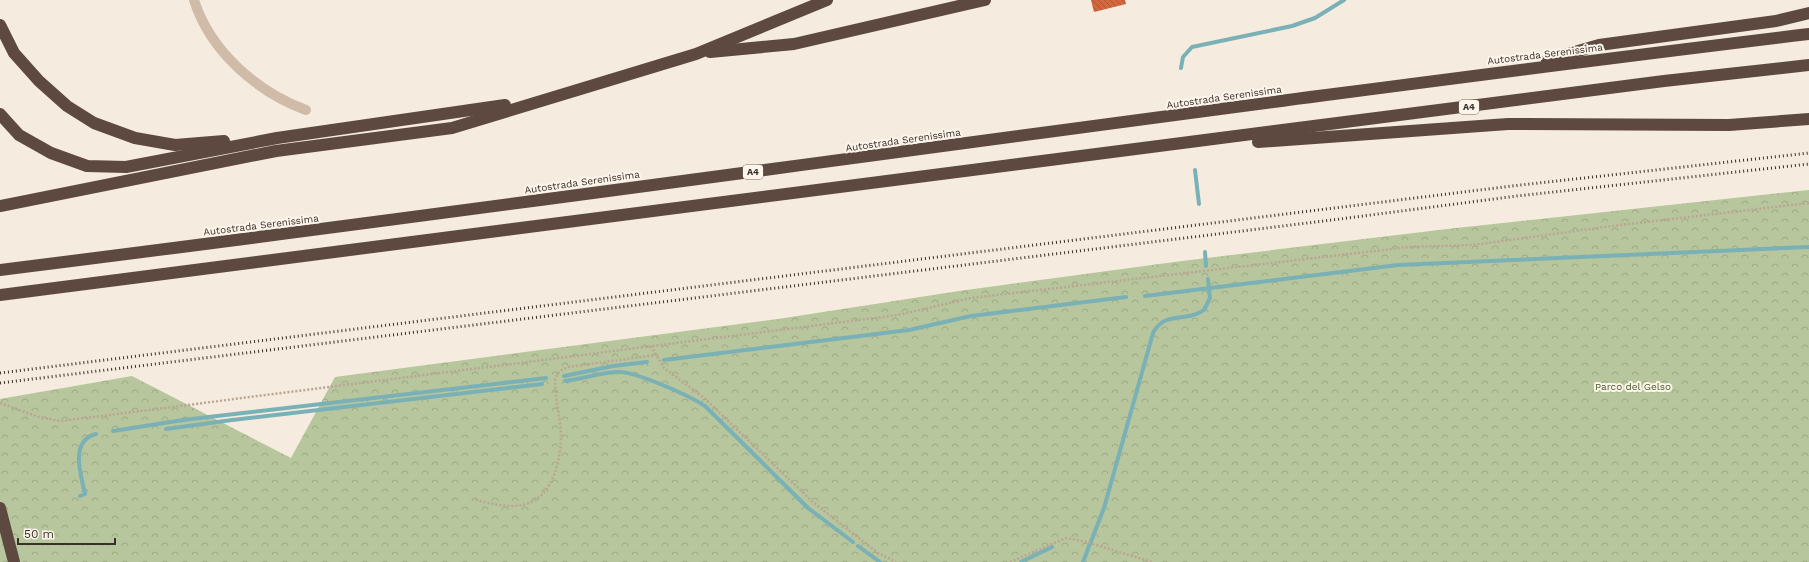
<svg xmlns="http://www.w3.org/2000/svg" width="1809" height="562" viewBox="0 0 1809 562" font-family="'Work Sans',sans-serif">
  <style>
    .park { fill: url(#park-crowns) }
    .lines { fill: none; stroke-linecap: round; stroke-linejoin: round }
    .stream { stroke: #79b1b6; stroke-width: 4 }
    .building { fill: url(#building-back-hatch) }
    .path { stroke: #bba592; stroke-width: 2.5; stroke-dasharray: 2 2; stroke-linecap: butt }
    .minor { stroke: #cfbba8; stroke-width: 10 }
    .highway { stroke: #5d493f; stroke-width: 12 }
    .rail { stroke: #3b2f29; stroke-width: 3; stroke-dasharray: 1 3; stroke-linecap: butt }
    .labels { text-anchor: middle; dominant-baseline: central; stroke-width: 4; stroke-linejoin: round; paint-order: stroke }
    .shield { fill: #fcf5eb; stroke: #756a63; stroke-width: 1 }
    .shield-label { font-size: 9px; font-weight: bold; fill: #3b2f29 }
    .street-label { font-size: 10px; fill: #3b2f29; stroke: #fcf5eb }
    .park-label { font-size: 10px; fill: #485d29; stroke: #fcf5eb }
  </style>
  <defs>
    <pattern id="park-crowns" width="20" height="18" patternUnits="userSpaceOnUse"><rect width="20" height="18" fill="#b7c69c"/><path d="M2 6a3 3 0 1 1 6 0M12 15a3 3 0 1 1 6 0" fill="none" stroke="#9eaa86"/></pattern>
    <pattern id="building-back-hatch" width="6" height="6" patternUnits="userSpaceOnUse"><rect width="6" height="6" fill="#d3683e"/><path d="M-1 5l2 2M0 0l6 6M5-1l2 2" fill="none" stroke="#ac5634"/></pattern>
  </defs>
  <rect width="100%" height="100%" fill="#f5ebde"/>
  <path class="park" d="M1809,190V562H0V399L132,376L291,458L335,377L778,319L959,291L1182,261L1447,229Z"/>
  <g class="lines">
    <g class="stream">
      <path d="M1181,68L1183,57L1192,47L1292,26L1315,18L1344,0"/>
      <path d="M1195,170L1199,204"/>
      <path d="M1205,252L1206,266"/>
      <path d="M1145,296L1398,265L1809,247"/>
      <path d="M664,360L909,330L971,316L1126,297"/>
      <path d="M564,376L613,366L647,362"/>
      <path d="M565,381C582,379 599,373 616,372C633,370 690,396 705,406L808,508L853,542"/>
      <path d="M166,429L232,420L542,384"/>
      <path d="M113,431L183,420L546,378"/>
      <path d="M80,496L85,494C81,475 69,441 96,434"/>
      <path d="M858,546L880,562"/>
      <path d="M1021,562L1052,547"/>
      <path d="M1083,562L1104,508L1153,333C1165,310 1186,323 1204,310L1210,298L1208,279"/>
    </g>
  </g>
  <path class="building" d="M1091,0H1125L1126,4L1094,12Z"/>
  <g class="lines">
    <g class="path">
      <path d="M651,346L664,368L703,397L814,503L878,553L896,562"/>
      <path d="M0,403L39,417L61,421L898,315L971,298L1409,247L1473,245L1612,226L1809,203"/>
      <path d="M472,499C488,503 510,509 526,504C553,497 561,459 561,435C560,416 555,398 555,380C557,372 561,370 568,367L656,355"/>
      <path d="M1010,562L1066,538L1083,541L1152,562"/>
    </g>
    <path class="minor" d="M194,0C210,51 257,92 306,110"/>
    <g class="highway">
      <path d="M0,25L14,53L39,81L67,106L94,123L135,138L175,145L224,141"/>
      <path d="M710,52L794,44L985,0"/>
      <path d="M1547,60L1599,45L1776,21L1809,13"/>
      <path d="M0,114L19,135L51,153L87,166L126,167L277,138L505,105"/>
      <path d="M1258,142L1508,124L1729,125L1809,119"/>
      <path d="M0,206L276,151L452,128L696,54L827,0"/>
      <path d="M0,270C603,195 1205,107 1809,34"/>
      <path d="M0,295L1664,81L1809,65"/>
      <path d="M0,508L14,562"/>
    </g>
    <g class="rail">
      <path d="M0,373L1512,186L1809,153"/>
      <path d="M0,383L1340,219L1517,196L1809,164"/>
    </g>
  </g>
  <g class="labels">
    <g class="shield">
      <rect x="1459" y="100" width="20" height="14" rx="3"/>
      <rect x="743" y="165" width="20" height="14" rx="3"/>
    </g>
    <g class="shield-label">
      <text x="1469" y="107">A4</text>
      <text x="753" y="172">A4</text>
    </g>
    <g class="street-label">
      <text transform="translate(1545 54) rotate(-7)">Autostrada Serenissima</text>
      <text transform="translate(1224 97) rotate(-8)">Autostrada Serenissima</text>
      <text transform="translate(903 140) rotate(-8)">Autostrada Serenissima</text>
      <text transform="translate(582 182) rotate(-8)">Autostrada Serenissima</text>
      <text transform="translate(261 225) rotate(-7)">Autostrada Serenissima</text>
    </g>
    <g class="park-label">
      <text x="1633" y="386">Parco del Gelso</text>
    </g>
  </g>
  <path d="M18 538v6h97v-6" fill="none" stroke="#3b2f29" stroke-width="2"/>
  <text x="24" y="538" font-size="12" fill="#3b2f29" stroke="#fcf5eb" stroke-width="3" paint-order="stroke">50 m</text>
</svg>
